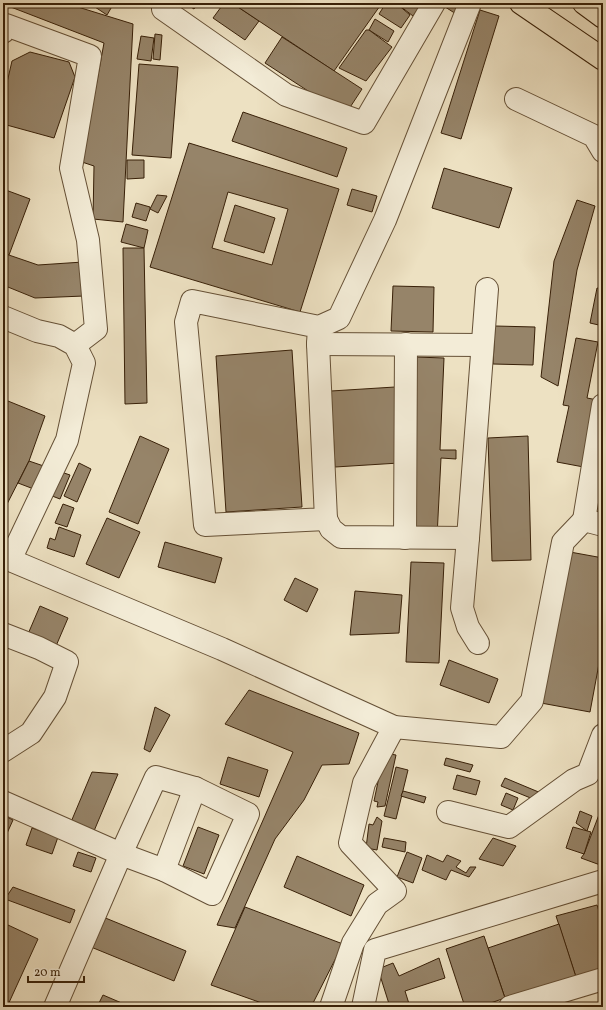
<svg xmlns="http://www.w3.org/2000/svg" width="606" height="1010" viewBox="0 0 606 1010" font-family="Vollkorn,serif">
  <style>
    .building { fill: #968469; stroke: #382008; fill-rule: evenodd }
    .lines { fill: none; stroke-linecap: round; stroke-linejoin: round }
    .minor-casing { stroke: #655036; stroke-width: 24 }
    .major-casing { stroke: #382008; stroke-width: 24 }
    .minor { stroke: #f3ecd7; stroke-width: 22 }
    .major { stroke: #ede1c2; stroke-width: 22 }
  </style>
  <rect width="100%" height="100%" fill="#ede1c2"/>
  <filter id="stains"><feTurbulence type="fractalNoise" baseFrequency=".005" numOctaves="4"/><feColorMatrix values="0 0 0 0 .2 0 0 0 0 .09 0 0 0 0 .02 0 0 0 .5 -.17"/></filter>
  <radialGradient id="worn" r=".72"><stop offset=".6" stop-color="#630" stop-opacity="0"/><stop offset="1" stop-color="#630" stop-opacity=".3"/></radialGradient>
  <g class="building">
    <path d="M3,3H65L133,24L123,222L93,219L94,166L82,162L104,43L3,4Z"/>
    <path d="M89,3H114L107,15Z"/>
    <path d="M185,3H198L194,9Z"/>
    <path d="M224,3H232L259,21L245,40L213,18Z"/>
    <path d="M232,3H382L334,71Z"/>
    <path d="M386,3H396L410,15L401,28L379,14Z"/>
    <path d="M396,3H422L413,16Z"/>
    <path d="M439,3H467V21Z"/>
    <path d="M480,10L499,16L461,139L441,133Z"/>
    <path d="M375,19L394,31L388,42L369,30Z"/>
    <path d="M366,30H369L392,47L366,81L339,68Z"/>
    <path d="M155,34L162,35L160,60L153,59Z"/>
    <path d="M141,36L154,38L151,61L137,59Z"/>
    <path d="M282,37L362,89L345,115L265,63Z"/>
    <path d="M30,52L69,62L75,77L54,138L3,124V100L12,61Z"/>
    <path d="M139,64L178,67L171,158L132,155Z"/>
    <path d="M243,112L347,148L337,177L232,141Z"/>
    <path d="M189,143L339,189L300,312L150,267ZM228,192L288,209L272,265L212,248Z"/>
    <path d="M127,160H144V178L127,179Z"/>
    <path d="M444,168L512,188L499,228L432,208Z"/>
    <path d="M3,189L30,199L9,255L3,253Z"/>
    <path d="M352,189L377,196L372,212L347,205Z"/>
    <path d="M157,195L167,196L158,213L150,209Z"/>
    <path d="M577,200L595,206L577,270L558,386L541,377L554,261Z"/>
    <path d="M136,203L150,207V209L146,221L132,217Z"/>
    <path d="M235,205L275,218L264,253L224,241Z"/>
    <path d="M126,224L148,230L144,248L121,242Z"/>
    <path d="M123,248H144L147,403L125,404Z"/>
    <path d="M3,253L38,265L83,262L84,296L35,298L3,285Z"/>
    <path d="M393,286L434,287L433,332L391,331Z"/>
    <path d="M597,288L603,289V326L590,323Z"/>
    <path d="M495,326L535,327L533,365L493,364Z"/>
    <path d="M576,338L598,342L587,398L603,401L589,468L557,462L569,406L563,405Z"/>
    <path d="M292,350L302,507L226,512L216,356Z"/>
    <path d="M416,357L444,358L440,450H456V459L441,458L437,537L408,536Z"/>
    <path d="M395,387L399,463L335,467L331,391Z"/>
    <path d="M3,399L45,416L29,461L5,508L3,507Z"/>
    <path d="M140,436L169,449L138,524L109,512Z"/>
    <path d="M528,436L531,560L492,561L488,438Z"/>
    <path d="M29,461L70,475L60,499L18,483Z"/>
    <path d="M79,463L91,469L77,502L64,496Z"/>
    <path d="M63,504L74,508L67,527L55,523Z"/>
    <path d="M107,518L140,532L119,578L86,564Z"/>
    <path d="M59,527L81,535L74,557L47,548L50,538L55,540Z"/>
    <path d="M165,542L222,558L215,583L158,567Z"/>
    <path d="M570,552L603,558V642L590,712L541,703Z"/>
    <path d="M411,562L444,563L439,663L406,662Z"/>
    <path d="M295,578L318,589L307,612L284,600Z"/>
    <path d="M355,591L402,595L399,633L350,635Z"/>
    <path d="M40,606L68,618L56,646L28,634Z"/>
    <path d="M449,660L498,679L489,703L440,685Z"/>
    <path d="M249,690L359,733L349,764L322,765L304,800L275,839L235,928L217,925L293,752L225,724Z"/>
    <path d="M603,694V706L600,705Z"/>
    <path d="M155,707L170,715L150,752L144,749Z"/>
    <path d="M384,753L396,755L385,806L377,807L378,802L374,801Z"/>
    <path d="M228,757L268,770L259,797L220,784Z"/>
    <path d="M446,758L473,765L470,772L444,765Z"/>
    <path d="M396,767L408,770L396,819L384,816Z"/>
    <path d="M92,772L118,774L94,831L71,822Z"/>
    <path d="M457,775L480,781L476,795L453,789Z"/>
    <path d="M505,778L541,793L538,801L501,786Z"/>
    <path d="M403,791L426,797L424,803L401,796Z"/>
    <path d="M506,793L518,798L513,810L501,805Z"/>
    <path d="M580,811L592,816L587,831L576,823Z"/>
    <path d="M600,812L603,814V866L581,858L584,854Z"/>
    <path d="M3,815L13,820L4,840L3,839Z"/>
    <path d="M377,817L382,821L377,850L366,848L369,824L373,825Z"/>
    <path d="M198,827L219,835L204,874L183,866Z"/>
    <path d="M573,827L591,832L584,854L566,848Z"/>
    <path d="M32,828L58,837L52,854L26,845Z"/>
    <path d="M384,838L406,842L405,852L382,847Z"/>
    <path d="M493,838L516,846L503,866L479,859Z"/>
    <path d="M78,852L96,858L91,872L73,866Z"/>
    <path d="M407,852L422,858L413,883L397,877Z"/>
    <path d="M427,855L443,862L447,855L461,861L456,867L466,873L470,867H476L469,877L451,870L446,880L422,870Z"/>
    <path d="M297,856L364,885L351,916L284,887Z"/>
    <path d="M13,887L75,910L70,923L5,899Z"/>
    <path d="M597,905L603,924V969L576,977L556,916Z"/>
    <path d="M245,907L343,944L311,1007H273L211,985Z"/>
    <path d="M103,917L186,951L174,981L91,947Z"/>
    <path d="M559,924L576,977L505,998L488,948Z"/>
    <path d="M8,925L38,939L7,1007H3V935Z"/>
    <path d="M484,936L505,998L479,1007H465L446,949Z"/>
    <path d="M439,958L445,978L405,991L410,1007H390L378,969L393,963L399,976Z"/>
    <path d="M103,995L131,1007H97Z"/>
    <path d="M201,1003L211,1007H200Z"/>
  </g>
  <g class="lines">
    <g class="minor-casing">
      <g id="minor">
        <path d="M163,9L286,95L364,123L434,3"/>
        <path d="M3,32L6,25L90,56L71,168L88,240L96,329L75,345"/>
        <path d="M516,99L594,136L603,151"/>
        <path d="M3,317L37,331L59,336L75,345L84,363L67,440L10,560"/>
        <path d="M319,327L318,344L326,519L205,525L186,322L192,301L319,327L339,318L385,220L470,3"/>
        <path d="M318,344L482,345"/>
        <path d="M326,519L331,529L341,537L468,538L487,289"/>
        <path d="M584,520L603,405"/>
        <path d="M405,538L406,344"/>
        <path d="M468,538L462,608L468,627L478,643"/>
        <path d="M3,557L222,649L394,727L501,737L532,701L563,542L584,520L603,525"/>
        <path d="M3,634L39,648L67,662L55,697L31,733L3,751"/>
        <path d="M3,802L121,854L164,870L212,894L248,814L195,788L156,777L121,854L55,1007"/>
        <path d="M448,812L509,827L574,780L588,774L603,735"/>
        <path d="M164,870L195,788"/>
        <path d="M331,1007L353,943L377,904L395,891L350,843L364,783L394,727"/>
        <path d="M363,1007L375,950L603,881"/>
        <path d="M510,1007L603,979"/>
      </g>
    </g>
    <g class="major-casing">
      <g id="major">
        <path d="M521,3L603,59"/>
        <path d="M584,3L603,17"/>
      </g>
    </g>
    <use href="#minor" class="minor"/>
    <use href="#major" class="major"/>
  </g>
  <rect width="606" height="1010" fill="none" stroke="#ede1c2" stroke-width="16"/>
  <rect x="4" y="4" width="598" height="1002" fill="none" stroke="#382008" stroke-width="2"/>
  <rect x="8" y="8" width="590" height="994" fill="none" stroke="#382008"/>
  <path d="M28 976v6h56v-6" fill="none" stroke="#382008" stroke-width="2"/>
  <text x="34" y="976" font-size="12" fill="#382008" stroke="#f3ecd7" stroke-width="3" paint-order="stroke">20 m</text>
  <rect width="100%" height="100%" filter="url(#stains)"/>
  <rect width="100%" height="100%" fill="url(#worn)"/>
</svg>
